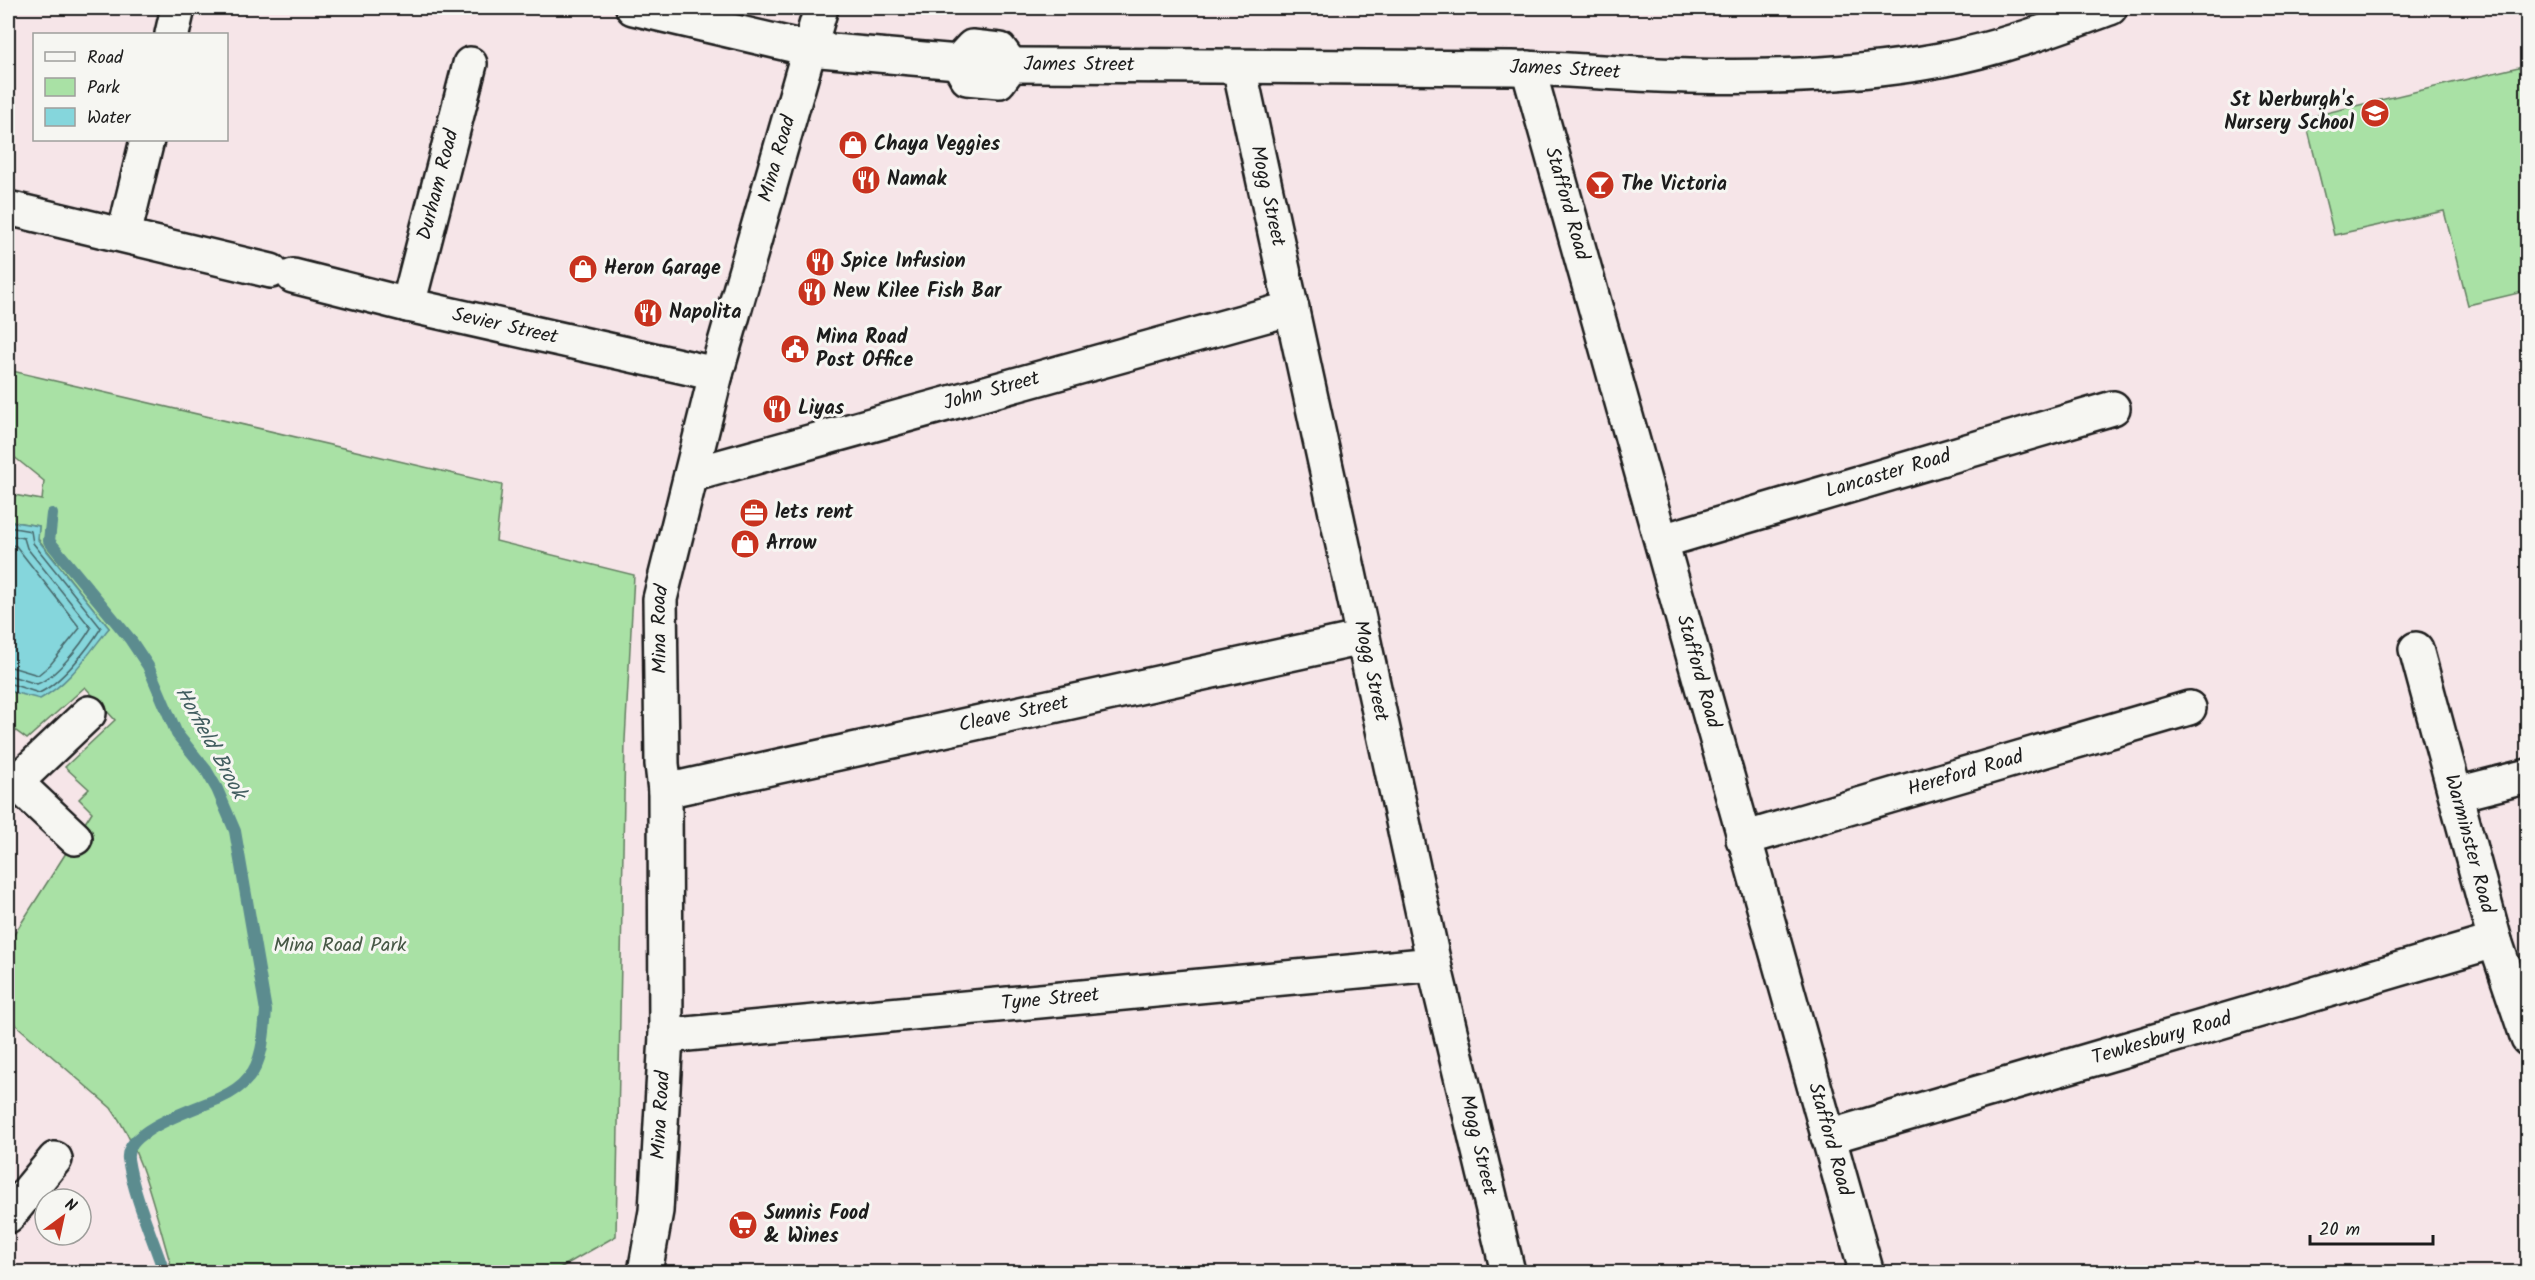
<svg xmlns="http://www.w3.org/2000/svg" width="2535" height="1280" viewBox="0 0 2535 1280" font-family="Kalam,sans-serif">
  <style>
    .green { fill: #a9e1a5; stroke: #627e60; stroke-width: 1.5 }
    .water { fill: #85d6dc; stroke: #5b8c8f; stroke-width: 1.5 }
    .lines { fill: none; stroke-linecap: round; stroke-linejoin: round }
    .shore { stroke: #466669; stroke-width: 1.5 }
    .stream { stroke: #5b8c8f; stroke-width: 12 }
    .minor-casing { stroke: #1c1c1c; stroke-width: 38 }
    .minor { stroke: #f6f6f2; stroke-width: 33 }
    .labels { text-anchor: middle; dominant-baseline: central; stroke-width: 6; stroke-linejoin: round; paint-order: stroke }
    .street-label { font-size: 20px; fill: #1c1c1c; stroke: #f6f6f2 }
    .poi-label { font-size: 20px; font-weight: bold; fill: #1c1c1c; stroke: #f6f6f2; text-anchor: start }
    .park-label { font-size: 20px; fill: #465745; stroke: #f6f6f2 }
    .water-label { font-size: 21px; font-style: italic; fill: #415d5f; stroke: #f6f6f2 }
  </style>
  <rect width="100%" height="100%" fill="#f6e5e8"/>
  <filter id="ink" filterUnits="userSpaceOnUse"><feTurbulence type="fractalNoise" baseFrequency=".0167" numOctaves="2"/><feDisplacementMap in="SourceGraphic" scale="12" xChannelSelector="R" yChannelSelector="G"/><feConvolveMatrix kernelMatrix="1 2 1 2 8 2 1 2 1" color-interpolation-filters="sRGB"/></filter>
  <g filter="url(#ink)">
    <g class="green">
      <path d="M2527,65V291L2468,305L2444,211L2334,235L2305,118Z"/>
      <path d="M8,370L502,485L496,541L634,575L625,740L616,1236L553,1272H173C156,1218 145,1154 111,1108L8,1018V944L92,812L79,799L89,789L65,767L115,720L85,687L27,739L8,725V687L13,692L109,628L38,539L39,526L8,521V494L42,500L44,481L8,452Z"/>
    </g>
    <path class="water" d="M8,521L39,526L38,540L109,628C88,654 70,683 40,699L13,692L8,687Z"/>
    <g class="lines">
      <g class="shore">
        <path d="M8,527L31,531L33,543L101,628C88,649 61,683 39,693L8,683"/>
        <path d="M8,535L24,538L27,548L91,628C81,645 56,677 37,684L8,675"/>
        <path d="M8,544L16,546L80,628L50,665L38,675L8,666"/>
      </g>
      <path class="stream" d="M52,514L49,541L130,639L148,666L177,734L206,770L217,789L235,831L266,1011C264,1032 263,1061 249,1077C242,1086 231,1093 220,1098C200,1107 124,1130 128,1159C134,1197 152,1236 164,1272"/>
      <g class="minor-casing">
        <g id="minor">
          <path d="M633,8L809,49L958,62"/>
          <path d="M172,34L178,8"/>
          <path d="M958,62L967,78L999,81L1011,65"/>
          <path d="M958,62L972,47L1000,50L1011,65"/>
          <path id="s1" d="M1011,65C1178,66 1345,66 1512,68C1572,69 1631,75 1690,76C1773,78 1859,75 1940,60C1999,49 2055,28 2110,8"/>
          <path id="s2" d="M1239,67L1434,964L1508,1272"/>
          <path id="s3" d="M1528,68L1866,1270L1862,1272"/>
          <path d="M8,208L271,271"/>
          <path d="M124,235L147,140"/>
          <path id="s4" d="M293,276L408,305L716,374"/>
          <path id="s5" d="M408,305L470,64"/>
          <path id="s6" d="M691,475L1292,308"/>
          <path id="s7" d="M1662,541L2113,408"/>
          <path id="s8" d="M2416,649L2495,941L2528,1039"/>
          <path d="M8,775L75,838"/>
          <path d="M16,782L89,713"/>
          <path id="s9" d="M665,791L1363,638"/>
          <path d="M2457,794L2528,776"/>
          <path id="s10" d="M1743,839L2189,708"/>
          <path id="s11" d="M666,1036L1434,964"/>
          <path id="s12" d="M1828,1137L2495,941"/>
          <path d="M8,1216L55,1159"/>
          <path id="s13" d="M645,1272L656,1211L666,1036L665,791L662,764L660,599L716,374L821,8"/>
        </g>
      </g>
      <use href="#minor" class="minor"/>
    </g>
  </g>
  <defs>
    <g id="school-disc" transform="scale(1.5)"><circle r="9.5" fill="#c8321e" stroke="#f6f6f2"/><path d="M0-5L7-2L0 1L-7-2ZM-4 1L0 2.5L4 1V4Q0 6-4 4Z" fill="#fff"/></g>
    <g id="shop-disc" transform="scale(1.5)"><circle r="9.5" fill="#c8321e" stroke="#f6f6f2"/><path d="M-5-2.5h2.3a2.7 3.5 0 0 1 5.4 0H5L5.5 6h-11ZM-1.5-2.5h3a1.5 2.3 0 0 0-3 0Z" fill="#fff"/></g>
    <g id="restaurant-disc" transform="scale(1.5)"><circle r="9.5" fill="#c8321e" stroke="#f6f6f2"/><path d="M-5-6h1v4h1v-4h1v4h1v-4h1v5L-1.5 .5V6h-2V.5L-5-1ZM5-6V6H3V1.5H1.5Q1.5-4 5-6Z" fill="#fff"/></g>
    <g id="bar-disc" transform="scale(1.5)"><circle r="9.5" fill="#c8321e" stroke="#f6f6f2"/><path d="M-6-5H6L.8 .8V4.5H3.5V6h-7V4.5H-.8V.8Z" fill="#fff"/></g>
    <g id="civic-disc" transform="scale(1.5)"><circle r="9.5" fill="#c8321e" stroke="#f6f6f2"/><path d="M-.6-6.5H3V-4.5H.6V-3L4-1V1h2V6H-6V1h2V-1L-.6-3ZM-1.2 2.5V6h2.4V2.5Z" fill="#fff"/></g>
    <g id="office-disc" transform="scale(1.5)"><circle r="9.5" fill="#c8321e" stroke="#f6f6f2"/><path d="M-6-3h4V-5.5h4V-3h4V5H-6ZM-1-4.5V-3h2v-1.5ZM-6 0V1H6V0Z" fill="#fff"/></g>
    <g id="supermarket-disc" transform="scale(1.5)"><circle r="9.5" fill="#c8321e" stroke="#f6f6f2"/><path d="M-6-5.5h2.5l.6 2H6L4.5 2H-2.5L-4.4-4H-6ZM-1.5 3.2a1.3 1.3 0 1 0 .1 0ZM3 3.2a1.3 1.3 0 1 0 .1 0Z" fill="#fff"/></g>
  </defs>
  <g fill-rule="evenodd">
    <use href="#school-disc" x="2375" y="113"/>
    <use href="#shop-disc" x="853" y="145"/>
    <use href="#restaurant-disc" x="866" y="180"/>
    <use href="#bar-disc" x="1600" y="185"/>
    <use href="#restaurant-disc" x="820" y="262"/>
    <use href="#shop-disc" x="583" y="269"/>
    <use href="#restaurant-disc" x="812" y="292"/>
    <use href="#restaurant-disc" x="648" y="313"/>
    <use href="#civic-disc" x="795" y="349"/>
    <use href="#restaurant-disc" x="777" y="409"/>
    <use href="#office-disc" x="754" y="513"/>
    <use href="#shop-disc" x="745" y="544"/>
    <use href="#supermarket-disc" x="743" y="1225"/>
  </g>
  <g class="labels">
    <g class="street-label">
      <text stroke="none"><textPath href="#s1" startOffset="68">James Street</textPath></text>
      <text stroke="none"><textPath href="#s1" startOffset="554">James Street</textPath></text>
      <text stroke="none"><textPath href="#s13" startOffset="1130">Mina Road</textPath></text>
      <text stroke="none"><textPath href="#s5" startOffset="124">Durham Road</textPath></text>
      <text stroke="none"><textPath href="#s2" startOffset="132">Mogg Street</textPath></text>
      <text stroke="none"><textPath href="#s3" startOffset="141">Stafford Road</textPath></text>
      <text stroke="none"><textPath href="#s4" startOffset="218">Sevier Street</textPath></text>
      <text stroke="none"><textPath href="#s6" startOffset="312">John Street</textPath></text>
      <text stroke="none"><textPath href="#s7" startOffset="236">Lancaster Road</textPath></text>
      <text stroke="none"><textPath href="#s13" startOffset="644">Mina Road</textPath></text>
      <text stroke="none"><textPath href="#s2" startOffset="618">Mogg Street</textPath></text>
      <text stroke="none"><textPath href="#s3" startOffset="627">Stafford Road</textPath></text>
      <text stroke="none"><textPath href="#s9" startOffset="357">Cleave Street</textPath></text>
      <text stroke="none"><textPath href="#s10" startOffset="232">Hereford Road</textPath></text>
      <text stroke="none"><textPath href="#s8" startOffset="202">Warminster Road</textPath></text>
      <text stroke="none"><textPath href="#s11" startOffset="386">Tyne Street</textPath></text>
      <text stroke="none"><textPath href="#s12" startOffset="348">Tewkesbury Road</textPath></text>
      <text stroke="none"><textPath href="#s13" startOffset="158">Mina Road</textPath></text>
      <text stroke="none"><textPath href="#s3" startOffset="1113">Stafford Road</textPath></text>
      <text stroke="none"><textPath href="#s2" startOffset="1104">Mogg Street</textPath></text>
    </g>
    <g class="poi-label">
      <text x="2354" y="101" text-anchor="end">St Werburgh's<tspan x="2354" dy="23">Nursery School</tspan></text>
      <text x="874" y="145">Chaya Veggies</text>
      <text x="887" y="180">Namak</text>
      <text x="1621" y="185">The Victoria</text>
      <text x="841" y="262">Spice Infusion</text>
      <text x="604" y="269">Heron Garage</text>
      <text x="833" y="292">New Kilee Fish Bar</text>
      <text x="669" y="313">Napolita</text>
      <text x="816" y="338">Mina Road<tspan x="816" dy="23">Post Office</tspan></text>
      <text x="798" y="409">Liyas</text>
      <text x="775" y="513">lets rent</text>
      <text x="766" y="544">Arrow</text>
      <text x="764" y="1214">Sunnis Food<tspan x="764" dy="23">&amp; Wines</tspan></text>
    </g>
    <g class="park-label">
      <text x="340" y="946">Mina Road Park</text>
    </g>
    <g class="water-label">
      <text transform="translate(210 743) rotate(61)">Horfield Brook</text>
    </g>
  </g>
  <rect width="2535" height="1280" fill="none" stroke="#f6f6f2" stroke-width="30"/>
  <rect x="15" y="15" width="2505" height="1250" fill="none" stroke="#1c1c1c" stroke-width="2" filter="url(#ink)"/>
  <rect x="33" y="33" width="195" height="108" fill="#f6f6f2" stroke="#9f9f9c" stroke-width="1.5"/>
  <rect x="45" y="52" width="30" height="9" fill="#f6f6f2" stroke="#9f9f9c" stroke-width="1.5"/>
  <text x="87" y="63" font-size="18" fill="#1c1c1c">Road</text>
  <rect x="45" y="78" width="30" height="18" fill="#a9e1a5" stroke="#9f9f9c" stroke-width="1.5"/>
  <text x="87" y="93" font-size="18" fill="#1c1c1c">Park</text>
  <rect x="45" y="108" width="30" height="18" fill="#85d6dc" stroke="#9f9f9c" stroke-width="1.5"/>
  <text x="87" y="123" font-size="18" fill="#1c1c1c">Water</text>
  <g transform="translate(63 1217) rotate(33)"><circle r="28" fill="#f6f6f2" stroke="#9f9f9c" stroke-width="1.5"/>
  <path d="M0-4.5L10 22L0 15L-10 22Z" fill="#c8321e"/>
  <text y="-9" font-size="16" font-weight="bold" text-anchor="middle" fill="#1c1c1c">N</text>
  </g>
  <path d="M2310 1235v9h123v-9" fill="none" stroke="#1c1c1c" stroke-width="3"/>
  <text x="2319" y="1235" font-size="18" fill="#1c1c1c" stroke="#f6f6f2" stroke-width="4.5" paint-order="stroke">20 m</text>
</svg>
